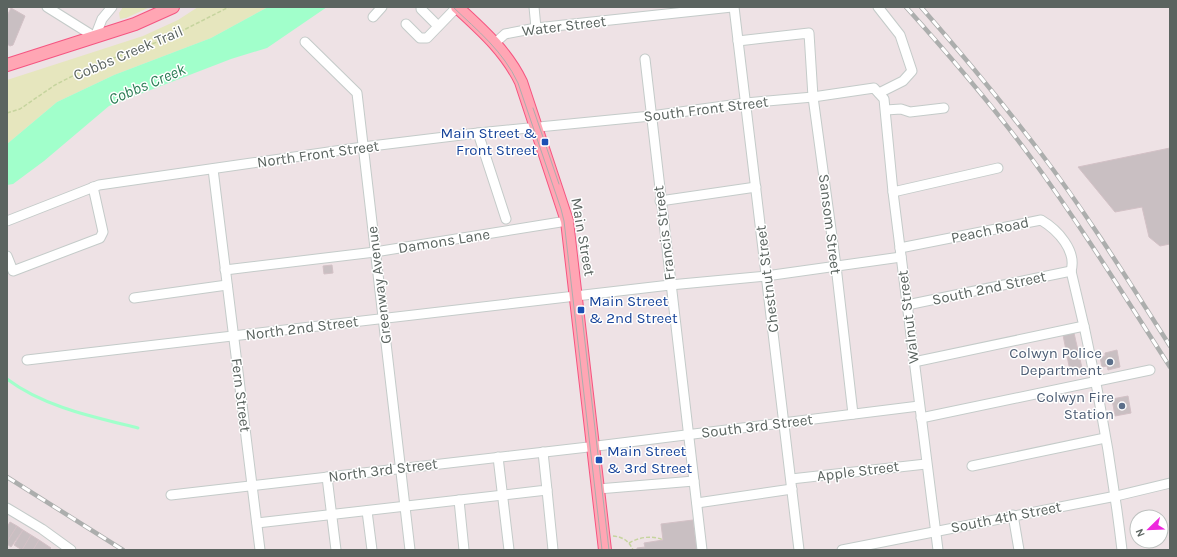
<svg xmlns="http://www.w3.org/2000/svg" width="1177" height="557" viewBox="0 0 1177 557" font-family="Karla,sans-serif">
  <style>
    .green { fill: #e6e6be }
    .water { fill: #a1ffcb }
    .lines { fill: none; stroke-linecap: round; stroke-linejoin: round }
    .stream { stroke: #a1ffcb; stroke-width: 3 }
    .building { fill: #c9bfc2; stroke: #d3c1c6 }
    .minor-casing { stroke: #c4cbc9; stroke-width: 11 }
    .major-casing { stroke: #f55581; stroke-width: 14 }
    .path { stroke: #c6d49e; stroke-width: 1.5; stroke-dasharray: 4 2; stroke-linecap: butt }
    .minor { stroke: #fff; stroke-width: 9 }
    .major { stroke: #ffa6b4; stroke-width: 12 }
    .tram { stroke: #acaead; stroke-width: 1 }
    .rail-casing { stroke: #acaead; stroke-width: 4.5 }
    .rail { stroke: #fff; stroke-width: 3; stroke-dasharray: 9; stroke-linecap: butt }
    .transit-dot { fill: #1a4fb4; stroke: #fff; stroke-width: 1.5 }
    .service-dot { fill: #5c6f8a; stroke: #fff; stroke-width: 1.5 }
    .labels { text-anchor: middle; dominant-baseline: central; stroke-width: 3; stroke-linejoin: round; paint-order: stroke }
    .street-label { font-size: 15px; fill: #5b6460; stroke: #fff }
    .transit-label { font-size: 15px; fill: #164399; stroke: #fff; text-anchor: start }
    .service-label { font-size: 15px; fill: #4e5e75; stroke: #fff; text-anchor: end }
    .water-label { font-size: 16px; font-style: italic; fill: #2e7e57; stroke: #fff }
  </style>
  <rect width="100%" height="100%" fill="#eee2e5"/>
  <g class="green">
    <path d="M123,7H150L126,18L120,19L119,13Z"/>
    <path d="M198,7H268L211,38L114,75L57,102L7,144V80L143,36L178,20Z"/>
  </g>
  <path class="water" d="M268,7H327L267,48L231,59L109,106L44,161L13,184L7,185V144L57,102L114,75L211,38Z"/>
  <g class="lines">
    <path class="stream" d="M7,379C44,407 94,417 138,428"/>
  </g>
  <g class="building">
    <path d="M11,8L25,16L13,45L10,46L7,44V16Z"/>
    <path d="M1170,148V244L1160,246L1149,237L1142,207L1115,212L1078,167Z"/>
    <path d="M332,265L333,273L324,274L323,266Z"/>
    <path d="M1074,333L1082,368L1070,371L1063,335Z"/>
    <path d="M1117,350L1120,367L1108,370L1107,366L1102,367L1100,357L1105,356V353Z"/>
    <path d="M1128,396L1131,413L1115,416L1112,399Z"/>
    <path d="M693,520L697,550H637V548L645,547L644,543L663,540L661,524Z"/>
    <path d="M10,522L17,526L7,542V527Z"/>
    <path d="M17,526L23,530L11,547L7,544V542Z"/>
    <path d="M23,530L31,535L22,550L14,545Z"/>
    <path d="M31,535L39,540L33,550H22Z"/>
    <path d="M39,540L51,548L49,550H33Z"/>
  </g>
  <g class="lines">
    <g class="minor-casing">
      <g id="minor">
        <path d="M47,7L95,37L102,19L112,7"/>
        <path d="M534,7L536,28"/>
        <path d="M734,7L799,550"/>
        <path d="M878,7L900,35L912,71L903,81L879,93"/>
        <path d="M421,9L438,26"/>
        <path d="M373,17L382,7"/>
        <path d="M406,24L420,38H427L457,7"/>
        <path d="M738,41L809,33L813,97L836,266L853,414"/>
        <path d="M305,42L357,93L410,550"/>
        <path d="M495,43L505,34L536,28L732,7"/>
        <path d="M645,59L702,550"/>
        <path d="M886,110L901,109L910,112L944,108"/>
        <path d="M478,133L506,219"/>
        <path d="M213,169L260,550"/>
        <path d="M893,192L998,168"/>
        <path d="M660,201L756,187"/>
        <path d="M7,221L99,185L363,147L478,133L651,116L746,103L813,97L874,88L884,99L893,192L938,550"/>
        <path d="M900,248L1041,220C1058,230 1077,251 1071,271"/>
        <path d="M7,256L13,271L100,238L103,232L93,187"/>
        <path d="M225,270L375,252L567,221"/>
        <path d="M1071,271C1094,363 1111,457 1122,550"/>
        <path d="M134,298L227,285"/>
        <path d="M907,305L1071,271"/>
        <path d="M27,360L670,285L766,276L901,257"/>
        <path d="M914,362L1084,326"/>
        <path d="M921,418L1150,370"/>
        <path d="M498,457L509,550"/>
        <path d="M972,466L1105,438"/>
        <path d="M327,477L336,550"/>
        <path d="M791,479L926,464"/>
        <path d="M598,489L694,481"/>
        <path d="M547,490L553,550"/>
        <path d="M171,495L597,446L919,406"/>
        <path d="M459,500L464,550"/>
        <path d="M697,503L792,489"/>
        <path d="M7,508L42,529L71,550"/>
        <path d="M367,511L372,550"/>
        <path d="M1013,515L1019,550"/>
        <path d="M257,523L547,490L543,452"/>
        <path d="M842,550L1116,496L1170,483"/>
      </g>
    </g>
    <g class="major-casing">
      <g id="major">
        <path d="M457,7C482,30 506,51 521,82L567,221L605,550"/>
        <path d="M7,65L135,24L173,7"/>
      </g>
    </g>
    <g class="path">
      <path d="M7,113L20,109L55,85L92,66L168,38L229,7"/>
      <path d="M613,536C623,537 629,541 633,550"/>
      <path d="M629,543C639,537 653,535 663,540"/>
    </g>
    <use href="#minor" class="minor"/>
    <use href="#major" class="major"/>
    <g class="tram">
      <path d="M453,7C478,31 503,51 518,83L561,209L564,221L602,550"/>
      <path d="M533,108L559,184"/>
      <path d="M582,316L609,550"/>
    </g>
    <g class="rail-casing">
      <g id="rail">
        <path d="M906,7C950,56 993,106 1032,159C1081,226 1125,297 1170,367"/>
        <path d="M921,7C962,54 1002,102 1040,152C1087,214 1128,280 1170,346"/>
        <path d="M7,477L123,550"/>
      </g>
    </g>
    <use href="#rail" class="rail"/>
  </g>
  <g class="transit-dot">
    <rect x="541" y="138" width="8" height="8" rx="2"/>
    <rect x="577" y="306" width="8" height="8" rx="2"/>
    <rect x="595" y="456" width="8" height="8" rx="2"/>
  </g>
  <g class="service-dot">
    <circle cx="1110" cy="362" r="4"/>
    <circle cx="1122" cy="406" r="4"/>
  </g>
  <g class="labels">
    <g class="street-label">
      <text transform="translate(564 26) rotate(-7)">Water Street</text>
      <text transform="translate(128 53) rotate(-23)">Cobbs Creek Trail</text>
      <text transform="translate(706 109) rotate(-7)">South Front Street</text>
      <text transform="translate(318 154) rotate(-8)">North Front Street</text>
      <text transform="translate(830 224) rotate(83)">Sansom Street</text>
      <text transform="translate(990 230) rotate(-12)">Peach Road</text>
      <text transform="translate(664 233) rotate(-97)">Francis Street</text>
      <text transform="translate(583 237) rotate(80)">Main Street</text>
      <text transform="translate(444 241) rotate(-9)">Damons Lane</text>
      <text transform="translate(767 279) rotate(-97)">Chestnut Street</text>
      <text transform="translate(379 285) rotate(-97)">Greenway Avenue</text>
      <text transform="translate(989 288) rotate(-12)">South 2nd Street</text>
      <text transform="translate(908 317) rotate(-97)">Walnut Street</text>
      <text transform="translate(302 328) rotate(-7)">North 2nd Street</text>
      <text transform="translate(241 395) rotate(83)">Fern Street</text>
      <text transform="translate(757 426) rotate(-7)">South 3rd Street</text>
      <text transform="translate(383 470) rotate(-7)">North 3rd Street</text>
      <text transform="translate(858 471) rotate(-7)">Apple Street</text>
      <text transform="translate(1006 517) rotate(-11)">South 4th Street</text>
    </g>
    <g class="transit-label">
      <text x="537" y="133" text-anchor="end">Main Street &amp;<tspan x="537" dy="17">Front Street</tspan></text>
      <text x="589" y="301">Main Street<tspan x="589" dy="17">&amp; 2nd Street</tspan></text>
      <text x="607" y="451">Main Street<tspan x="607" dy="17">&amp; 3rd Street</tspan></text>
    </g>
    <g class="service-label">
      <text x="1102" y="353">Colwyn Police<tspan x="1102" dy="17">Department</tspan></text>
      <text x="1114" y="397">Colwyn Fire<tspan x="1114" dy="17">Station</tspan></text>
    </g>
    <g class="water-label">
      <text transform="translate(147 84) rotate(-23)">Cobbs Creek</text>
    </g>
  </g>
  <rect width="1177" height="557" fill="none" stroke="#5b6460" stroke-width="16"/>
  <g transform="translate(1149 529) rotate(247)"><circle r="19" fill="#ffffff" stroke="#bdc1bf"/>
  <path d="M0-3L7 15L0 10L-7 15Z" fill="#ee29dd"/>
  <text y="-6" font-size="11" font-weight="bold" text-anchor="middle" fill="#5b6460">N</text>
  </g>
</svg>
